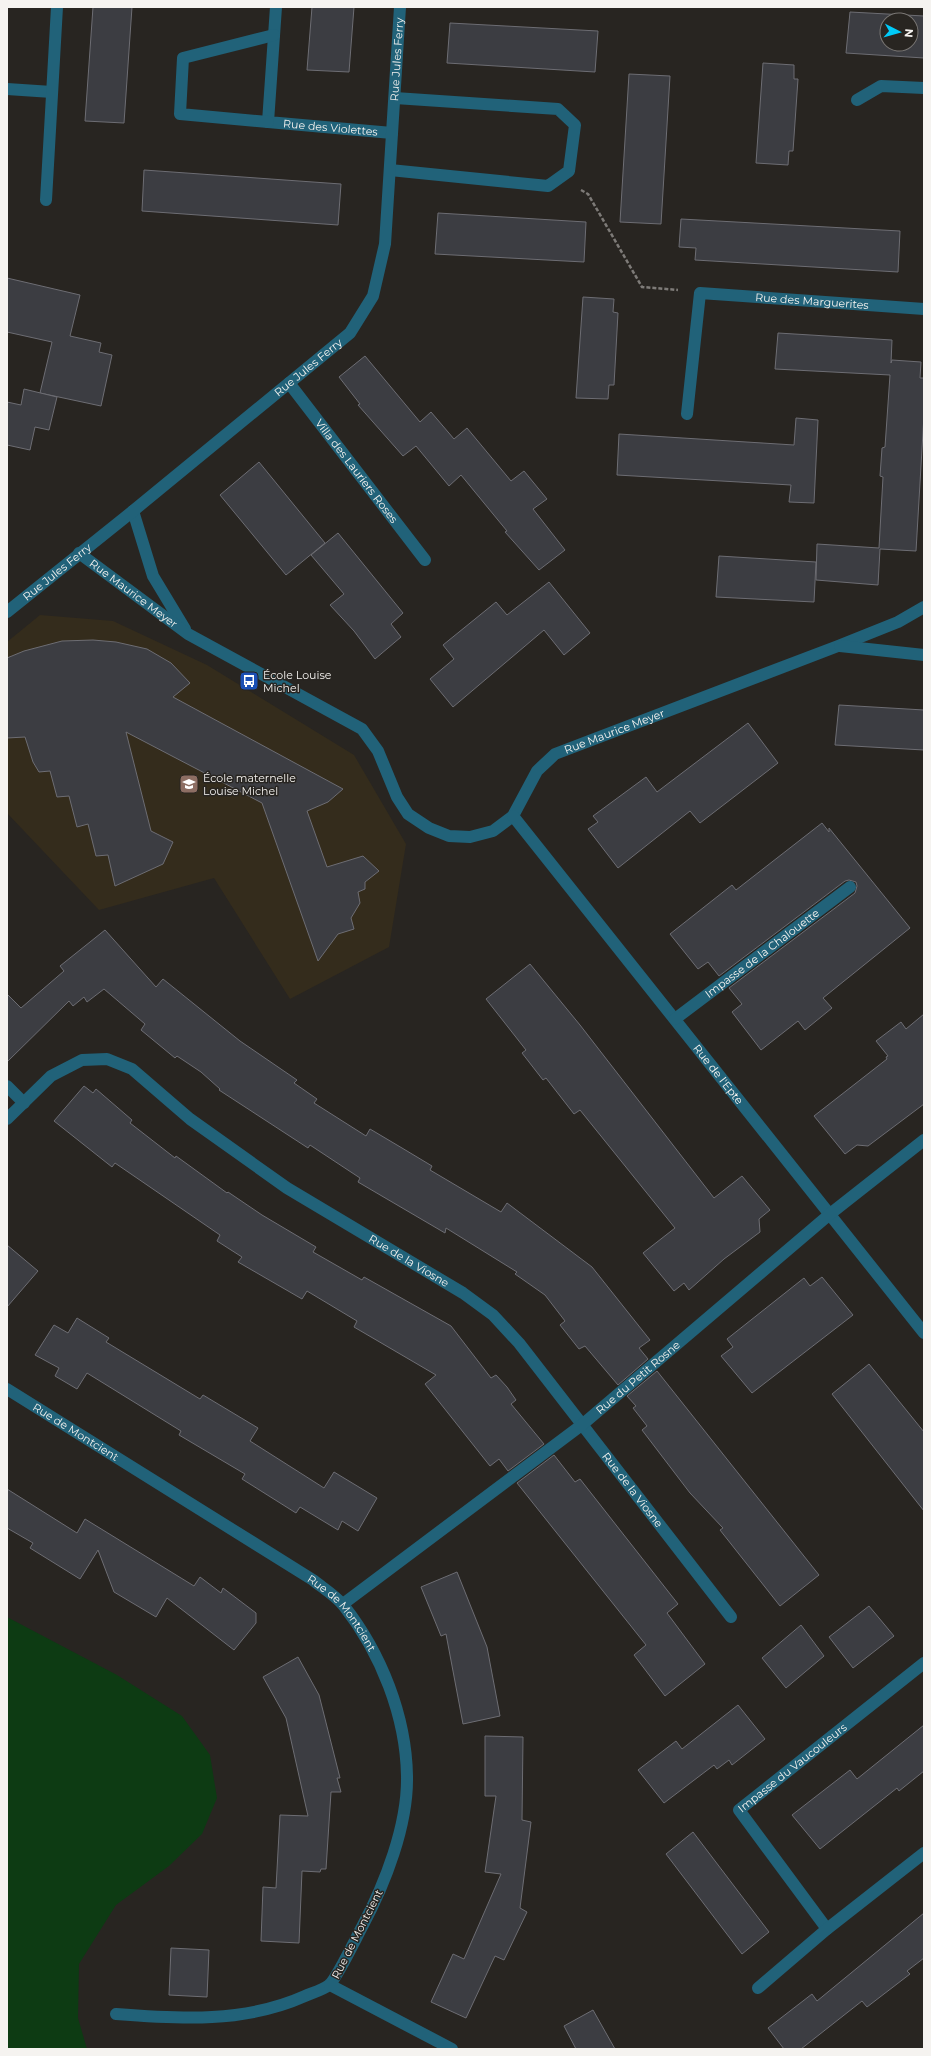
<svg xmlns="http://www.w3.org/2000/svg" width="931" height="2056" viewBox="0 0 931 2056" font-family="Montserrat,sans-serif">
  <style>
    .education { fill: #342c1c }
    .green { fill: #0d3b13 }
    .building { fill: #3c3d42; stroke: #6d6d73; fill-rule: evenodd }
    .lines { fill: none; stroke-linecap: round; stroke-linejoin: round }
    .path { stroke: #7e7b78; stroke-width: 2.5; stroke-dasharray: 4 2; stroke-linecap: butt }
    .service { stroke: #216279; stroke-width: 12 }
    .minor { stroke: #216279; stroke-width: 12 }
    .labels { text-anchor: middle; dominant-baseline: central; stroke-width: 3; stroke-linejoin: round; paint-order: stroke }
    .street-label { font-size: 11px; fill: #f5f3f0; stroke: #282521 }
    .poi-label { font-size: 11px; fill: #f5f3f0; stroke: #282521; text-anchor: start }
  </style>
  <rect width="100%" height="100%" fill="#282521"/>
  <path class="education" d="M40,615L113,621L207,665L354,755L406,844L389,947L290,999L214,878L99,910L7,813V642Z"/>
  <path class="green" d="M7,1617L117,1675L182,1716L210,1755L217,1798L202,1834L169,1866L116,1905L79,1964L78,2018L87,2049H7Z"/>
  <g class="building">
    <path d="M93,7H132L124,123L85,121Z"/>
    <path d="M312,7H354L349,72L307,70Z"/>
    <path d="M850,12L924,16V58L846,53ZM887,20H911V44H887Z"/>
    <path d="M450,23L598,31L595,72L447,63Z"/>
    <path d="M763,63L794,65V79H798L793,151H789L788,165L756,163Z"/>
    <path d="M629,74L670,76L661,224L620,222Z"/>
    <path d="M144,170L341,184L338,225L142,211Z"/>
    <path d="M438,213L586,222L584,262L435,254Z"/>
    <path d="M681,219L900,231L898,272L695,260L696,248L679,247Z"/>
    <path d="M7,278L80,295L70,336L101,343L99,352L112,355L101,406L40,393L52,342L7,332Z"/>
    <path d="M583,297L614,299L613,312L618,313L614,385H609L608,399L576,398Z"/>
    <path d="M778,333L892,340L891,363L892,360L921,362L920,378H924V415L916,551L880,549L878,585L816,580L817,544L879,548L883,477L880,476L882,448L885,447L890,375L775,369Z"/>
    <path d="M365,356L420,422L431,412L454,439L467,428L511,481L524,471L547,499L533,509L565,550L539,570L505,532L507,531L461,475L449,486L416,446L403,456L358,405L360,404L339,377Z"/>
    <path d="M24,389L57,397L49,430L35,427L30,450L7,445V402L21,405Z"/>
    <path d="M796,418L818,420L814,503L789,502L791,485L617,475L619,434L794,445Z"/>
    <path d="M259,462L325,543L286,575L220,495Z"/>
    <path d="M338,533L403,613L391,624L401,637L375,659L354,631L330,605L344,594L311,555Z"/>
    <path d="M719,556L816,562L814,602L716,597Z"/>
    <path d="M549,582L590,633L564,655L544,630L453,707L430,679L454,659L443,645L496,602L507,615Z"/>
    <path d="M93,640L116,642L147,649L171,663L190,683L173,697L343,789L328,802L307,811L327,867L363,856L379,871L365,882V889L358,892L360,903L351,918L354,929L338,934L318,961L262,803L126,732L151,831L173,842L163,864L115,886L108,855L96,856L88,824L77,827L69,796L57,797L50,771L39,772L33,762L25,737L7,738V658L24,651L62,641Z"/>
    <path d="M839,705L924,710V750L835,745Z"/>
    <path d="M748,723L778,763L700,823L690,811L618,868L588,829L598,822L593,816L646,777L657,792Z"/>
    <path d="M822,823L829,832V828L910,928L823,998L832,1008L805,1030L798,1021L761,1050L732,1012L742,1004L729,988L855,893L857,886L856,882L849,880L845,881L719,976L708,962L698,969L670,934L732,885L736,890Z"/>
    <path d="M105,930L156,987L163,979L240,1041L297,1080L294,1083L317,1099L314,1103L366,1136L370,1129L402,1148L432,1166L430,1170L501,1212L507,1203L592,1267L650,1340L639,1348L648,1359L618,1385L585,1346L579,1349L560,1325L565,1321L545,1295L515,1274L517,1272L446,1228L445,1233L358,1182L360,1178L310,1145L308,1148L219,1090L220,1089L201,1072L177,1056L175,1058L141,1030L145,1024L104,989L87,1002L84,997L73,1006L69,1001L7,1062V994L21,1008L64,971L60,966Z"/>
    <path d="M530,964L580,1025L714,1198L742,1176L770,1210L759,1219L760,1232L724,1259L689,1290L684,1283L674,1291L643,1253L675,1228L580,1110L574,1114L546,1078L543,1080L522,1053L526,1050L486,999Z"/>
    <path d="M924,1014V1104L868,1146L857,1145L845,1154L814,1116L887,1059L886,1057L888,1056L876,1041L901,1022L906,1029Z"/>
    <path d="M84,1086L93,1093L96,1089L132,1120L130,1123L175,1158L176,1156L227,1193L228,1192L262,1215L316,1247L313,1252L362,1280L364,1277L451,1326L491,1378L496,1375L507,1387L516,1400L511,1404L544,1444L508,1471L499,1459L490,1466L425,1384L436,1375L354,1327L357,1321L307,1291L302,1299L238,1262L242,1257L217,1241L220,1235L115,1163L112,1167L54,1121Z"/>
    <path d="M7,1245L38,1271L7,1307Z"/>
    <path d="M822,1277L853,1315L752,1393L721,1356L733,1347L727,1339L804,1278L810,1286Z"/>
    <path d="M77,1318L109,1338L106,1342L200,1399L203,1395L258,1428L250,1441L324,1488L334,1472L377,1498L358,1531L342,1521L338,1530L300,1507L296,1513L242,1479L245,1474L179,1435L181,1431L87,1373L77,1389L55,1376L59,1368L35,1355L54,1325L68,1333Z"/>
    <path d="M869,1364L924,1432V1511L832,1394Z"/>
    <path d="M657,1371L819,1575L780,1606L720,1530L723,1528L690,1493L642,1430L647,1426L633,1408L636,1406L627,1396Z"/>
    <path d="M554,1455L575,1482L580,1479L678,1604L667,1613L705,1664L665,1696L634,1655L646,1645L517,1483Z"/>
    <path d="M7,1489L77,1533L85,1519L194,1586L200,1577L221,1593L223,1588L256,1613V1623L234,1650L167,1598L156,1617L114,1592L98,1550L80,1579L30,1548L33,1543L7,1528Z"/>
    <path d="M457,1572L487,1647L500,1716L463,1724L446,1634L441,1636L421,1587Z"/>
    <path d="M869,1606L894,1636L853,1668L829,1637Z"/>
    <path d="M801,1625L824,1656L786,1688L762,1658Z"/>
    <path d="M298,1657L319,1695L340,1778H337L341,1792H331L326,1869H321L320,1872L302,1871L299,1943L261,1941L263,1887L276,1888L280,1815L308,1816L286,1718L263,1677Z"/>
    <path d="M738,1705L765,1739L732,1765L729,1760L717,1769L714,1765L664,1803L638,1770L676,1741L682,1749Z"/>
    <path d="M924,1725V1771L899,1791L897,1788L820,1849L792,1815L850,1770L857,1779Z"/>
    <path d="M485,1736L523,1737L522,1820L531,1822L520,1908L527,1912L504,1960L495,1956L466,2018L431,2002L453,1954L464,1959L501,1874L485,1872L496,1796H485Z"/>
    <path d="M693,1832L769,1932L742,1954L666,1854Z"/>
    <path d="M924,1913V1958L907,1971L910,1974L867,2007L862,2001L801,2049H784L768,2028L812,1994L817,2001Z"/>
    <path d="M171,1948L209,1950L207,1997L169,1995Z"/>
    <path d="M593,2010L615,2049H576L564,2026Z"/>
  </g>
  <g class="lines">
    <path class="path" d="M581,190L588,194L642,287L678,290"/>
    <path class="service" d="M390,170L548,186L569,171L575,125L558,109L395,98"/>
    <g class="minor">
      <path id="s1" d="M276,7L268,122L392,133"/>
      <path d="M7,89L52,92"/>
      <path d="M857,100L881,86L924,88"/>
      <path d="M268,122L180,114L183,58L274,35"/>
      <path d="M46,200L57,7"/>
      <path id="s2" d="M289,383L425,560"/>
      <path id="s3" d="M687,414L700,293L924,309"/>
      <path d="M133,511L153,576L185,629"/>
      <path id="s4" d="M79,553L188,634L362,729L378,751L397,797L408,814L429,828L449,836L470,837L493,831L513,816L537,771L555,754L838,646L898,622L924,607"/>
      <path id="s5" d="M7,612L133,511L350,333L373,296L385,244L400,7"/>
      <path d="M840,646L924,655"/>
      <path id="s6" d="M513,816L924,1333"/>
      <path id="s7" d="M675,1019L850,887"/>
      <path d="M7,1086L24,1103"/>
      <path id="s8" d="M7,1119L51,1076L82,1060L107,1059L132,1069L190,1119L287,1188L463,1293L493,1315L519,1343L731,1617"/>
      <path id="s9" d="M7,1389L313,1580C323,1588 336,1596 344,1606C381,1653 406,1716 407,1776C408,1825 385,1884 362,1927C357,1936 336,1980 329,1985C323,1990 312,1993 305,1996C245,2023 180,2019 116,2014"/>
      <path id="s10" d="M343,1604L583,1424L830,1214L924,1140"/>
      <path id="s11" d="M827,1929L739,1810L924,1663"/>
      <path d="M330,1985L452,2049"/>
      <path d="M758,1988L827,1929L924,1853"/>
    </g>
  </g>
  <defs>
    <g id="bus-square" transform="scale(1)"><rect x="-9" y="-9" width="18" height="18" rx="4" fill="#1a4fb4" stroke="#282521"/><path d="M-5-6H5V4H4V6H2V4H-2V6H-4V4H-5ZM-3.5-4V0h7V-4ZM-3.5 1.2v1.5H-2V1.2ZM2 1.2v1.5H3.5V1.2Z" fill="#fff"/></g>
    <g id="school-square" transform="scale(1)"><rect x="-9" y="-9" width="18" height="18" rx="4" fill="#8d6e63" stroke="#282521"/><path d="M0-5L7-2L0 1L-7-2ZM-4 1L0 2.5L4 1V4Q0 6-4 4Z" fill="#fff"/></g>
  </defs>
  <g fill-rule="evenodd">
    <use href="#bus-square" x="249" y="681"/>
    <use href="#school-square" x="189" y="784"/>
  </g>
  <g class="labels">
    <g class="street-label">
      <text stroke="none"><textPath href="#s5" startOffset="724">Rue Jules Ferry</textPath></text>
      <text stroke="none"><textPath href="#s1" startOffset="178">Rue des Violettes</textPath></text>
      <text stroke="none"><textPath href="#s3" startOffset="234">Rue des Marguerites</textPath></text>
      <text stroke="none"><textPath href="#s5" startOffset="388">Rue Jules Ferry</textPath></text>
      <text stroke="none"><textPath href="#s2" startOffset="111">Villa des Lauriers Roses</textPath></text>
      <text stroke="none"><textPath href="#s5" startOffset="64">Rue Jules Ferry</textPath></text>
      <text stroke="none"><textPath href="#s4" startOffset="68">Rue Maurice Meyer</textPath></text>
      <text stroke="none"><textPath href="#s4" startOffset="687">Rue Maurice Meyer</textPath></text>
      <text stroke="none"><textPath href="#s7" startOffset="109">Impasse de la Chalouette</textPath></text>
      <text stroke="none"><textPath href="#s6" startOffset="330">Rue de l'Epte</textPath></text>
      <text stroke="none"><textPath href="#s8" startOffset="486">Rue de la Viosne</textPath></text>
      <text stroke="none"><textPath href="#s10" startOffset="372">Rue du Petit Rosne</textPath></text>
      <text stroke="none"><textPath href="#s9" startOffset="81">Rue de Montcient</textPath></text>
      <text stroke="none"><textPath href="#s8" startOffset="810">Rue de la Viosne</textPath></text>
      <text stroke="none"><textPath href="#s9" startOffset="405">Rue de Montcient</textPath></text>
      <text stroke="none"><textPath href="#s11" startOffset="216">Impasse du Vaucouleurs</textPath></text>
      <text transform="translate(357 1934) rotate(-63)">Rue de Montcient</text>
    </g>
    <g class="poi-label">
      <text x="263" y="675">École Louise<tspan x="263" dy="13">Michel</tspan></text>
      <text x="203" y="778">École maternelle<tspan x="203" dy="13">Louise Michel</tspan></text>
    </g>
  </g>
  <rect width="931" height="2056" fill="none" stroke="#f5f3f0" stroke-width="16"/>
  <g transform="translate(899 32) rotate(96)"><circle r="19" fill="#282521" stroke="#7a7774"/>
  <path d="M0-3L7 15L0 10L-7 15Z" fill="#00cbf9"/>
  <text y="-6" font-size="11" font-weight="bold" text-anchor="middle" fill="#f5f3f0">N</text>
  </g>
</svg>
